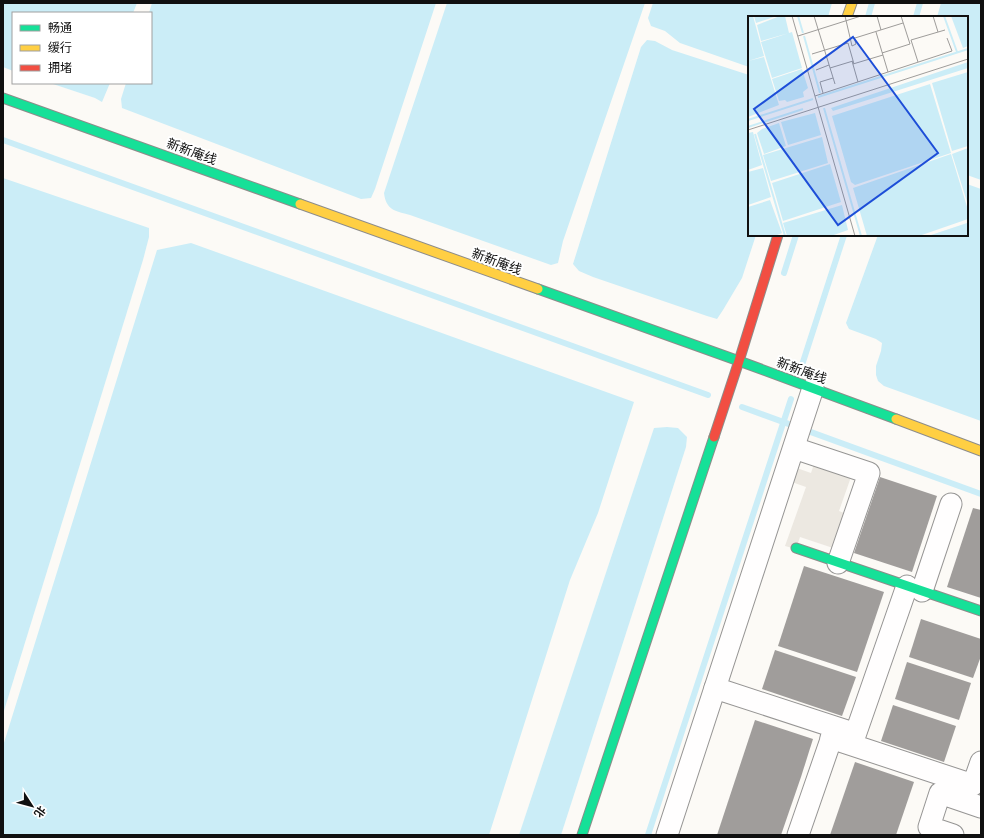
<svg xmlns="http://www.w3.org/2000/svg" width="984" height="838" viewBox="0 0 984 838" font-family="'Noto Serif','Noto Sans SC',serif">
  <style>
    .plaza { fill: #ece8e1 }
    .water { fill: #cbedf7 }
    .lines { fill: none; stroke-linecap: round; stroke-linejoin: round }
    .stream { stroke: #cbedf7; stroke-width: 6 }
    .building { fill: #a09d9b }
    .street-casing { stroke: #969594; stroke-width: 23 }
    .fast-casing { stroke: #8d8c8a; stroke-width: 11 }
    .slow-casing { stroke: #8d8c8a; stroke-width: 11 }
    .jam-casing { stroke: #8d8c8a; stroke-width: 11 }
    .street { stroke: #fffefe; stroke-width: 21 }
    .fast { stroke: #16e098; stroke-width: 9 }
    .slow { stroke: #ffcf43; stroke-width: 9 }
    .jam { stroke: #f24e42; stroke-width: 9 }
    .labels { text-anchor: middle; dominant-baseline: central; stroke-width: 4; stroke-linejoin: round; paint-order: stroke }
    .street-label { font-size: 13px; fill: #101010; stroke: #fff }
    .inset-river { fill: none; stroke: #cbedf7; stroke-width: 2 }
    .inset-road { fill: none; stroke: #9e9c9a; stroke-width: 1 }
    .view { fill: #1d4ed8; fill-opacity: 0.15; stroke: #1d4ed8; stroke-width: 2 }
    .inset-edge { fill: none; stroke: #101010; stroke-width: 2 }
  </style>
  <rect width="100%" height="100%" fill="#fcfaf6"/>
  <path class="plaza" d="M814,464L851,477L839,511L854,517L842,551L800,537L796,549L785,546L806,487L783,479L788,465L811,473Z"/>
  <g class="water">
    <path d="M3,3H137L133,13H13V71L3,67Z"/>
    <path d="M152,3H436L375,189L371,198L361,199L122,108L121,99L126,83H151V13H149Z"/>
    <path d="M447,3H645L563,241L558,263L551,265L410,215C395,211 386,210 384,193Z"/>
    <path d="M653,3H832L828,17H749V67L680,43L665,31L651,26L648,18Z"/>
    <path d="M941,3H981V180L967,175V17H937Z"/>
    <path d="M647,40L655,41L672,50L749,75V235H756L742,278L723,310L717,319L707,316L593,277L579,271L573,264L641,47Z"/>
    <path d="M50,83H110L102,102L95,98Z"/>
    <path d="M3,178L149,228V237L143,260L3,714Z"/>
    <path d="M967,184L981,189V421L884,386L878,381L876,375V366L881,351L882,343L876,339L849,329L846,323L878,235H967Z"/>
    <path d="M191,243L634,402L598,513L570,580L489,835H3V746L157,250Z"/>
    <path d="M667,427L678,428L687,437L686,447L561,835H519L654,428Z"/>
  </g>
  <g class="lines">
    <g class="stream">
      <path d="M868,17L872,3"/>
      <path d="M916,17L920,3"/>
      <path d="M3,140L708,395"/>
      <path d="M784,273L796,235"/>
      <path d="M802,365L844,235"/>
      <path d="M742,407L981,494"/>
      <path d="M648,835L791,399"/>
    </g>
  </g>
  <g class="building">
    <path d="M880,477L937,496L912,572L854,553Z"/>
    <path d="M973,508L981,510V598L947,587Z"/>
    <path d="M804,566L884,592L857,672L778,646Z"/>
    <path d="M921,619L981,639V656L973,678L909,657Z"/>
    <path d="M775,650L856,677L842,716L762,689Z"/>
    <path d="M907,662L971,683L959,720L895,699Z"/>
    <path d="M893,705L956,726L944,762L881,741Z"/>
    <path d="M755,720L813,739L801,777L781,835H717Z"/>
    <path d="M855,762L914,782L896,835H830Z"/>
  </g>
  <g class="lines">
    <g class="street-casing">
      <g id="street">
        <path d="M794,448L869,473L838,563"/>
        <path d="M922,591L951,504"/>
        <path d="M715,688L853,733"/>
        <path d="M831,738L973,785L981,762"/>
        <path d="M852,744L907,586"/>
        <path d="M667,835L813,388"/>
        <path d="M798,835L835,728"/>
        <path d="M953,835L929,827L940,793L981,807"/>
      </g>
    </g>
    <g class="fast-casing">
      <g id="fast">
        <path d="M3,98L300,204"/>
        <path d="M538,289L739,361L896,419"/>
        <path d="M796,548L981,611"/>
        <path d="M582,835L714,437"/>
      </g>
    </g>
    <g class="slow-casing">
      <g id="slow">
        <path d="M847,17L852,3"/>
        <path d="M300,204L538,289"/>
        <path d="M896,419L981,451"/>
      </g>
    </g>
    <g class="jam-casing">
      <path id="jam" d="M714,437L739,361L778,235"/>
    </g>
    <use href="#street" class="street"/>
    <use href="#fast" class="fast"/>
    <use href="#slow" class="slow"/>
    <use href="#jam" class="jam"/>
  </g>
  <g class="labels">
    <g class="street-label">
      <text transform="translate(192 151) rotate(20)">新新庵线</text>
      <text transform="translate(497 261) rotate(20)">新新庵线</text>
      <text transform="translate(802 370) rotate(20)">新新庵线</text>
    </g>
  </g>
  <g transform="translate(748 16)">
    <rect width="220" height="220" fill="#fcfaf6"/>
    <path d="M0,0H5L16,40L0,45ZM6,0H29L8,7ZM32,0H37L41,17L13,25L9,9ZM203,0H220V30L215,32ZM44,16L54,52L24,62L13,26ZM16,41L31,89L0,101V45ZM220,46V52L85,95L83,92ZM54,53L60,72L55,76L56,81L39,86L37,84L31,85L24,63ZM220,56V130L204,135L184,67ZM182,68L203,137L107,169L103,166L84,100ZM67,97L73,119L40,129L33,106ZM31,107L38,130L16,138L9,117L14,113ZM5,116L14,149L0,154V117ZM74,121L80,147L23,165L15,139ZM220,132V189L204,138ZM203,138L220,194V203L171,220H119L105,172ZM82,148L93,186L35,205L24,167ZM15,152L23,181L0,189V156ZM22,184L34,217L27,220H0V191ZM94,189L100,214L83,220H39L35,207ZM219,207L220,220H180Z" fill="#cbedf7"/>
    <path class="inset-river" d="M50,0L55,17M196,0L209,36M56,20L72,77M70,81L220,33M76,92L113,220M0,104L65,83M0,111L55,93M7,118L37,220"/>
    <path class="inset-road" d="M44,0L107,220M66,0L87,68M97,0L104,30L108,28L106,21L103,22M129,0L133,14M185,0L190,16M128,16L140,56M50,20L113,0M107,22L155,7M134,37L162,28L153,0M64,38L100,27L106,48M104,45L110,66M170,46L163,24L197,14M105,48L135,39M82,52L105,45M68,54L81,49M75,77L72,66L85,62M67,80L204,35L199,22M0,114L220,43"/>
    <path class="view" d="M105,21L190,137L90,209L6,93Z"/>
    <rect width="220" height="220" class="inset-edge"/>
  </g>
  <rect width="984" height="838" fill="none" stroke="#101010" stroke-width="8"/>
  <rect x="12" y="12" width="140" height="72" fill="#ffffff" stroke="#9f9f9f"/>
  <rect x="20" y="25" width="20" height="6" fill="#16e098" stroke="#9f9f9f"/>
  <text x="48" y="32" font-size="12" fill="#101010">畅通</text>
  <rect x="20" y="45" width="20" height="6" fill="#ffcf43" stroke="#9f9f9f"/>
  <text x="48" y="52" font-size="12" fill="#101010">缓行</text>
  <rect x="20" y="65" width="20" height="6" fill="#f24e42" stroke="#9f9f9f"/>
  <text x="48" y="72" font-size="12" fill="#101010">拥堵</text>
  <g transform="translate(32 806) rotate(126)" stroke="#ffffff" stroke-width="3" paint-order="stroke">
  <path d="M0-3L7 15L0 10L-7 15Z" fill="#101010"/>
  <text y="-6" font-size="11" font-weight="bold" text-anchor="middle" fill="#101010">北</text>
  </g>
</svg>
